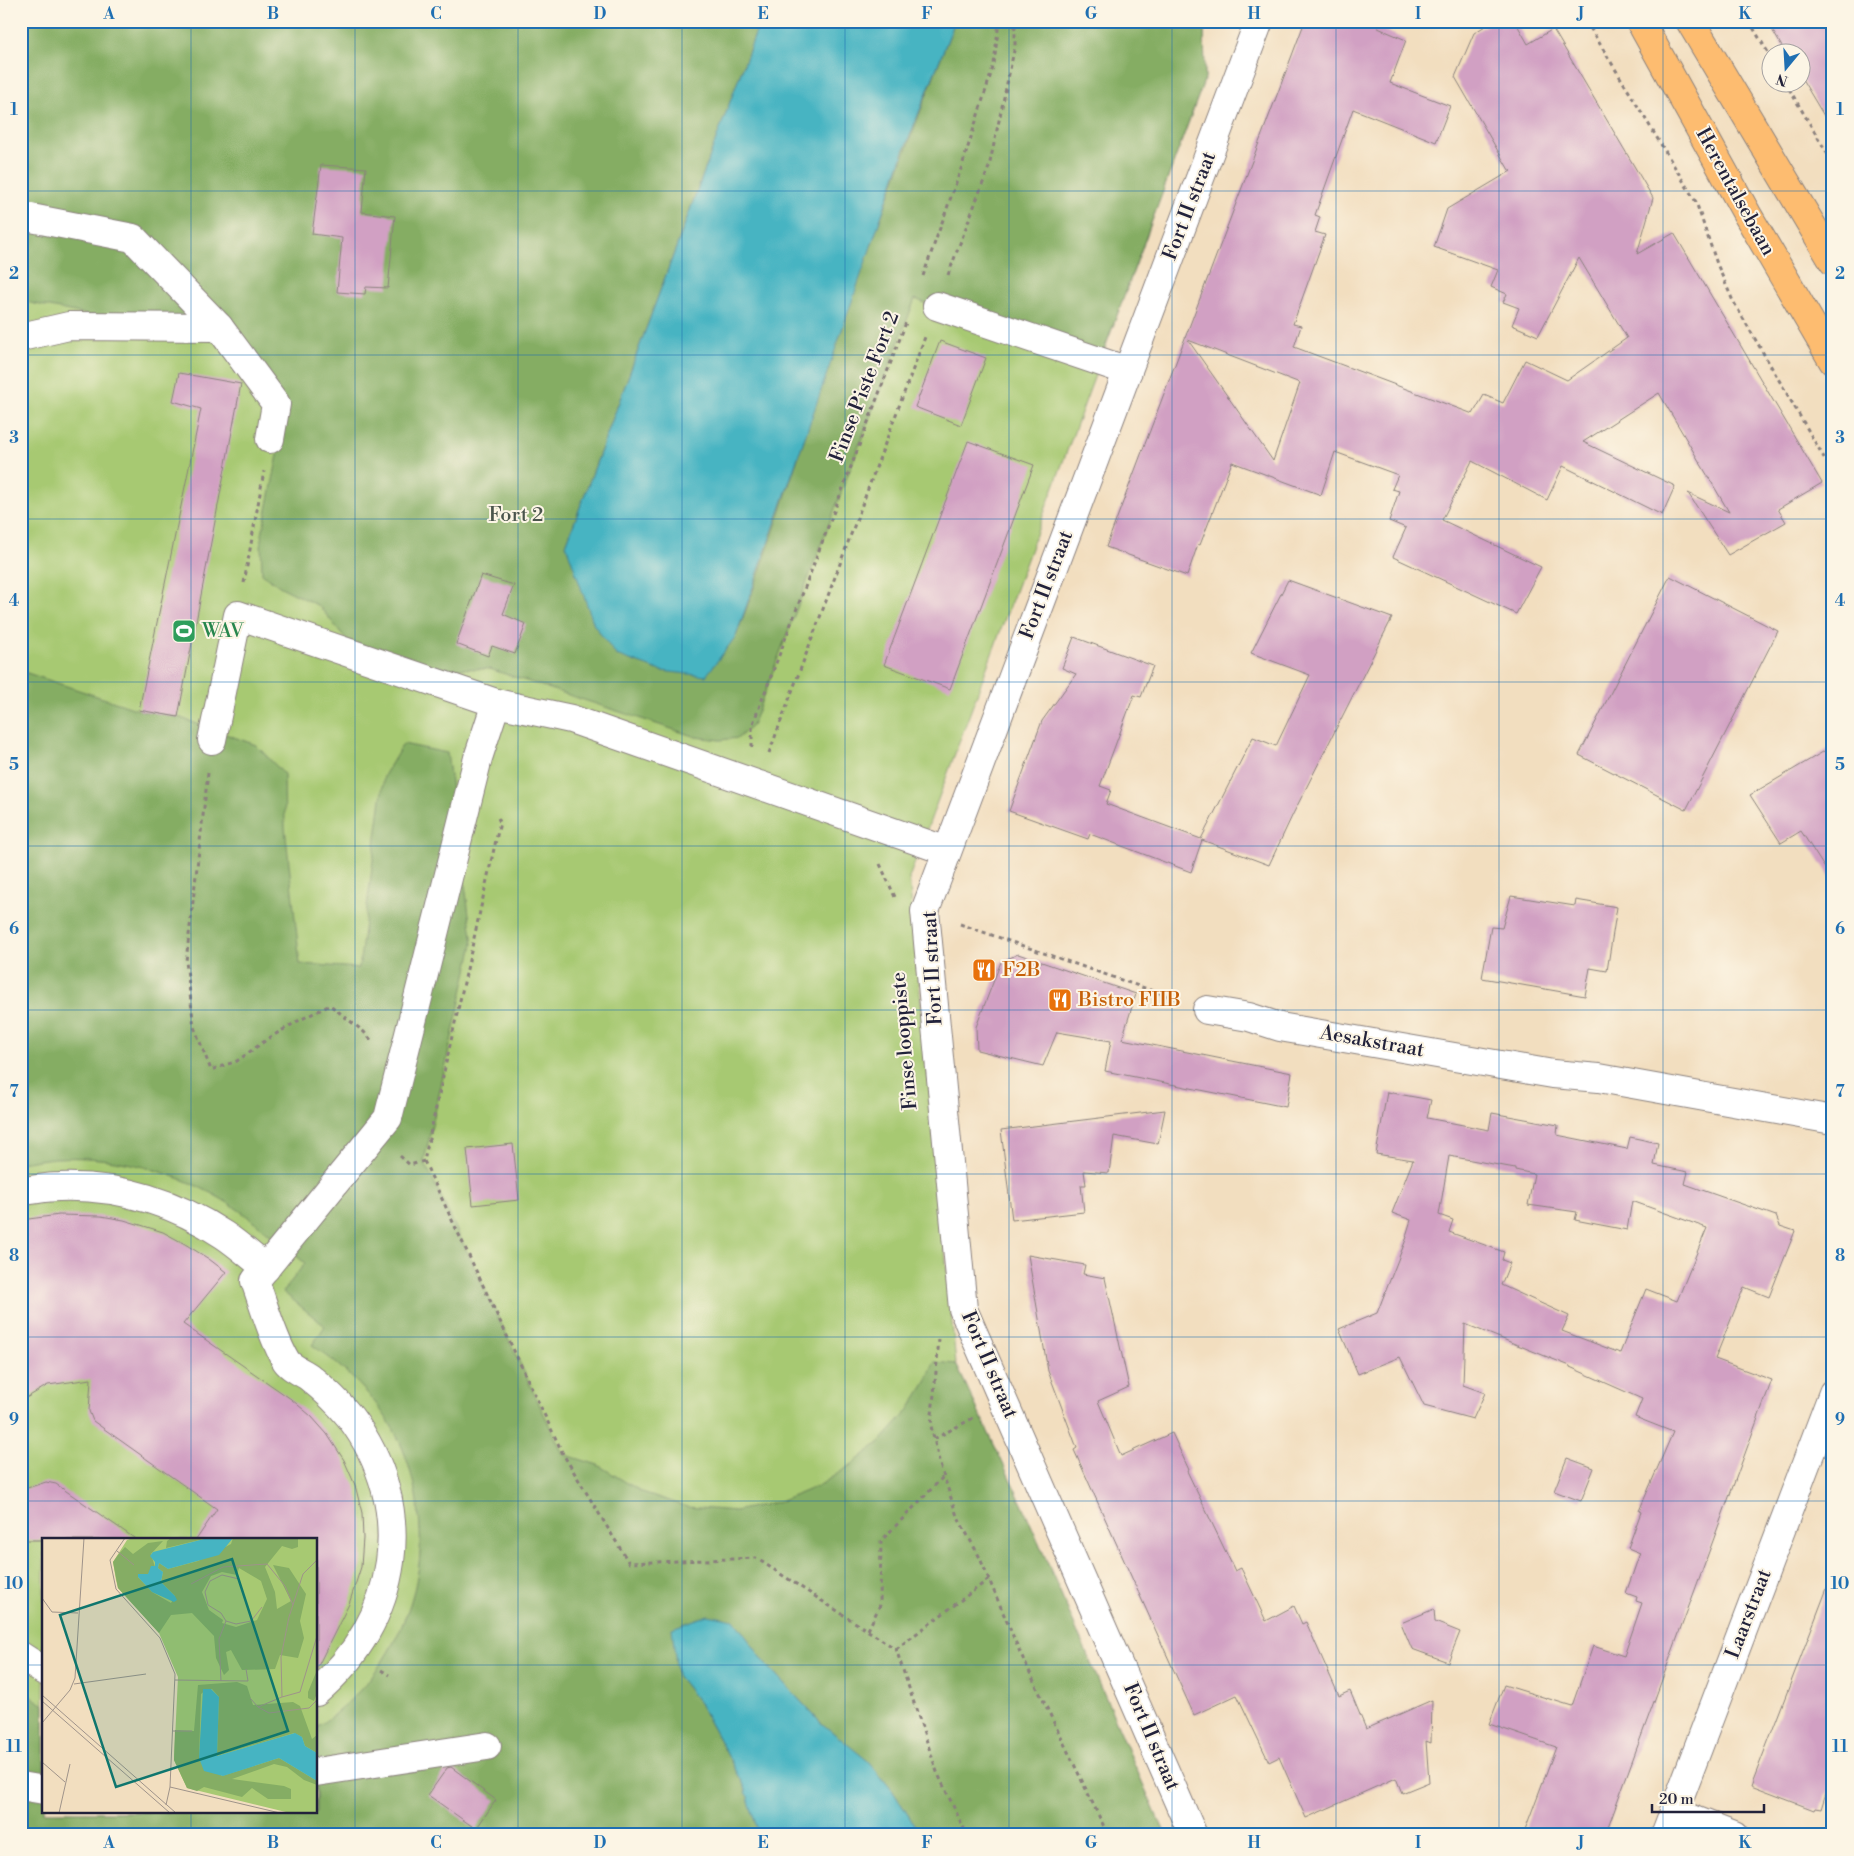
<svg xmlns="http://www.w3.org/2000/svg" width="1854" height="1856" viewBox="0 0 1854 1856" font-family="'Libre Bodoni',serif">
  <style>
    .green { fill: #a7c972; stroke: #647656; fill-rule: evenodd }
    .forest { fill: #85ad64; stroke: #546850 }
    .water { fill: #46b4c2; stroke: #346b7e }
    .building { fill: #d1a0c3; fill-rule: evenodd }
    .lines { fill: none; stroke-linecap: round; stroke-linejoin: round }
    .minor-casing { stroke: #8a807d; stroke-width: 30 }
    .major-casing { stroke: #8a807d; stroke-width: 30 }
    .path { stroke: #8a807d; stroke-width: 3; stroke-dasharray: 4 4; stroke-linecap: butt }
    .minor { stroke: #fff; stroke-width: 28 }
    .major { stroke: #fdbc6f; stroke-width: 28 }
    .grid { fill: none; stroke: #1f6fb2; stroke-width: 1; stroke-opacity: 0.55 }
    .labels { text-anchor: middle; dominant-baseline: central; stroke-width: 4; stroke-linejoin: round; paint-order: stroke }
    .street-label { font-size: 20px; fill: #22223b; stroke: #fcf5e5 }
    .park-label { font-size: 20px; fill: #4a544c; stroke: #fcf5e5 }
    .leisure-label { font-size: 20px; fill: #27864d; stroke: #fcf5e5; text-anchor: start }
    .food-label { font-size: 20px; fill: #c56008; stroke: #fcf5e5; text-anchor: start }
    .inset-road { fill: none; stroke: #9f938a; stroke-width: 1 }
    .view { fill: #0f766e; fill-opacity: 0.15; stroke: #0f766e; stroke-width: 2.5 }
    .inset-edge { fill: none; stroke: #22223b; stroke-width: 2.5 }
    .neatline { fill: none; stroke: #1f6fb2; stroke-width: 2 }
    .grid-label { font-size: 16px; text-anchor: middle; font-weight: bold; fill: #1f6fb2 }
  </style>
  <rect width="100%" height="100%" fill="#fcf5e5"/>
  <filter id="ink" filterUnits="userSpaceOnUse"><feTurbulence type="fractalNoise" baseFrequency=".02" numOctaves="2"/><feDisplacementMap in="SourceGraphic" scale="10" xChannelSelector="R" yChannelSelector="G"/><feConvolveMatrix kernelMatrix="1 2 1 2 8 2 1 2 1" color-interpolation-filters="sRGB"/></filter>
  <filter id="wash" filterUnits="userSpaceOnUse"><feTurbulence type="fractalNoise" baseFrequency=".0096" numOctaves="4" result="noise"/><feDisplacementMap in="SourceGraphic" scale="20" xChannelSelector="R" yChannelSelector="G"/><feGaussianBlur stdDeviation="1.12" result="paint"/><feColorMatrix in="noise" values="0 0 0 0 0 0 0 0 0 0 0 0 0 0 0 0 0 1.4 0 .05"/><feComposite in="paint" operator="in"/></filter>
  <g filter="url(#wash)">
    <rect width="100%" height="100%" fill="#f2debf"/>
    <path class="green" d="M21,21H1204L1205,78L909,878L956,1364L1023,1506L1165,1835H21ZM44,1540H316V1812H44Z"/>
    <g class="forest">
      <path d="M21,21H760L566,545L736,636C769,552 795,465 824,379C865,259 909,140 955,21H1204L1205,78L1098,366L1001,334L915,299L752,726L738,738L720,740L696,737L490,669L430,668L347,640L319,606L281,587L262,574L261,540L288,405L214,341L21,301Z"/>
      <path d="M21,671L139,710L178,717L256,745L284,774L285,827L300,964L359,968L384,776L403,744L447,753L473,944L424,1161L563,1454L598,1465L642,1492L688,1507L735,1511L782,1501L820,1485L851,1465L880,1442L908,1411L926,1382L934,1362L956,1364L1023,1506L1165,1835H921L892,1790L868,1762L820,1722L766,1664L734,1621L677,1675L699,1703L745,1787L760,1835H21V1690L44,1705V1812H316V1727C368,1695 406,1636 417,1577C426,1532 416,1472 395,1432C375,1396 345,1368 312,1345L325,1326L283,1292L305,1263C285,1247 264,1229 243,1213C190,1175 121,1154 55,1158C44,1159 33,1161 21,1163Z"/>
    </g>
    <g class="water">
      <path d="M760,21H955L905,148L736,636L706,676L661,671L616,655L594,625L566,545Z"/>
      <path d="M708,1615L734,1620L766,1664L820,1722L868,1761L892,1790L921,1835H759L745,1787L699,1703L677,1675L672,1628Z"/>
    </g>
    <g id="blocks">
      <g class="building">
        <path d="M1305,21H1380L1378,28L1406,40L1390,83L1450,106L1436,142L1353,109L1315,215L1320,217L1315,232L1325,235L1293,324L1301,326L1294,347L1473,414L1484,395L1503,403L1525,360L1567,380L1627,338L1579,258L1538,336L1512,325L1519,308L1503,302L1507,294L1491,287L1498,270L1434,247L1447,209L1511,171L1509,170L1455,77L1474,33L1493,21H1515L1528,44L1553,29L1653,198L1637,254L1674,233L1822,483L1778,509L1786,522L1728,555L1688,493L1729,512L1659,393L1583,442L1675,486L1662,515L1563,466L1547,500L1472,461L1442,520L1541,567L1516,614L1393,557L1406,528L1389,521L1399,491L1392,489L1398,475L1335,452L1321,495L1232,462L1200,545L1198,544L1187,576L1106,547ZM1188,340L1300,383L1273,461Z"/>
        <path d="M1767,21H1833V131L1802,79V52H1785Z"/>
        <path d="M321,165L366,168L362,212L395,216L388,288L366,287L365,294L337,292L342,238L312,234Z"/>
        <path d="M940,341L986,358L961,425L915,407Z"/>
        <path d="M179,373L241,384L178,717L139,710L201,409L173,401Z"/>
        <path d="M968,441L1034,465L950,689L884,665Z"/>
        <path d="M481,575L514,585L503,614L526,624L515,654L492,646L488,656L456,644Z"/>
        <path d="M1670,576L1778,631L1686,810L1579,755Z"/>
        <path d="M1288,580L1392,618L1293,814L1269,865L1202,840L1191,872L1090,834L1088,839L1009,811L1042,721L1076,674L1062,668L1074,637L1153,666L1141,697L1134,695L1100,786L1111,790L1106,804L1201,839L1253,737L1276,746L1310,675L1251,653Z"/>
        <path d="M1833,746V881L1801,831L1781,843L1750,795Z"/>
        <path d="M1511,896L1575,906L1576,900L1617,907L1607,971L1590,968L1585,996L1482,978L1491,927L1502,928Z"/>
        <path d="M1018,954L1136,994L1122,1039L1292,1073L1286,1107L1105,1071L1111,1041L1057,1032L1043,1066L977,1050L976,1027L999,967L1001,962Z"/>
        <path d="M1387,1092L1431,1100L1427,1118L1489,1130L1492,1113L1558,1125L1557,1135L1627,1149L1630,1137L1658,1143L1654,1165L1688,1172L1685,1184L1776,1216L1780,1226L1795,1231L1769,1297L1744,1287L1715,1359L1772,1380L1605,1835H1523L1556,1747L1489,1724L1504,1685L1572,1706L1593,1646L1624,1656L1642,1603L1636,1601L1637,1597L1626,1593L1640,1553L1628,1548L1641,1512L1639,1511L1673,1432L1635,1417L1642,1399L1570,1367V1366L1465,1324L1463,1385L1485,1393L1473,1419L1424,1406L1400,1357L1358,1374L1339,1329L1377,1313L1407,1237L1406,1236L1411,1220L1392,1213L1413,1160L1376,1154ZM1449,1156L1515,1168V1170L1534,1174L1528,1205L1577,1212L1575,1220L1627,1230L1632,1201L1707,1228L1677,1301L1646,1289L1620,1353L1562,1331L1569,1316L1501,1285L1510,1263L1502,1260L1504,1252L1449,1232L1453,1220L1439,1215Z"/>
        <path d="M1165,1110L1158,1144L1114,1136L1109,1173L1084,1171L1086,1185H1081L1084,1212L1012,1220L1001,1130Z"/>
        <path d="M513,1144L519,1200L473,1205L467,1149Z"/>
        <path d="M59,1215L101,1216L124,1220L144,1226L163,1232L185,1244L209,1259L226,1272L183,1324L291,1399L311,1416L327,1434L344,1460L355,1485L362,1513L363,1538L361,1567L349,1604L316,1670V1540H196L217,1509L93,1421L89,1411L91,1379L48,1385L21,1401V1220Z"/>
        <path d="M1028,1255L1085,1265L1083,1274L1105,1278L1129,1387L1098,1401L1121,1456L1172,1433L1189,1470L1187,1471L1235,1571L1241,1568L1266,1621L1294,1606L1302,1624L1306,1622L1339,1696L1350,1691L1366,1729L1432,1700L1431,1743L1426,1741L1429,1782L1402,1793L1396,1778L1306,1818L1279,1757L1269,1762L1237,1695L1194,1715L1074,1450L1077,1448L1048,1371Z"/>
        <path d="M1567,1458L1594,1468L1581,1501L1554,1491Z"/>
        <path d="M46,1482L56,1484L137,1540H21V1490Z"/>
        <path d="M1831,1578L1833,1579V1795L1826,1793L1821,1809L1815,1808L1814,1810L1751,1786Z"/>
        <path d="M1434,1609L1435,1622L1460,1632L1448,1662L1412,1649L1401,1623Z"/>
        <path d="M451,1767L496,1800L476,1829L428,1795L447,1768Z"/>
      </g>
    </g>
  </g>
  <g filter="url(#ink)">
    <use href="#blocks" fill-opacity="0" stroke="#8a807d" stroke-width="1"/>
    <g class="lines">
      <g class="minor-casing">
        <g id="minor">
          <path d="M21,216L133,238L219,327"/>
          <path d="M937,306L1128,371"/>
          <path d="M21,337L69,326L219,327L276,404L270,439"/>
          <path d="M212,740L238,615L496,703L571,719L947,851"/>
          <path d="M1207,1010L1249,1017L1280,1027L1553,1074L1599,1078L1833,1120"/>
          <path d="M21,1191C34,1190 47,1187 59,1187C119,1185 174,1202 224,1235C239,1245 252,1257 266,1268"/>
          <path d="M21,1656L44,1671"/>
          <path d="M316,1692C400,1621 418,1507 350,1417C338,1402 324,1389 309,1377C302,1372 289,1367 285,1359C272,1336 264,1306 255,1281L388,1118L478,758L496,703"/>
          <path d="M316,1772L487,1746"/>
          <path d="M21,1786L44,1790"/>
          <path d="M1674,1812L1734,1835"/>
          <path d="M1193,1835L963,1309L925,911L1259,21"/>
          <path d="M1665,1835L1833,1393"/>
        </g>
      </g>
      <g class="major-casing">
        <g id="major">
          <path d="M1640,21L1747,214L1833,361"/>
          <path d="M1690,21L1833,261"/>
        </g>
      </g>
      <g class="path">
        <path d="M1586,21L1696,202L1717,264L1733,301L1833,473"/>
        <path d="M1749,21L1772,59"/>
        <path d="M1785,82L1833,163"/>
        <path d="M948,275L989,167L1015,46V21"/>
        <path d="M923,276L962,166L994,64L999,21"/>
        <path d="M244,583L264,471"/>
        <path d="M752,747V726L907,320"/>
        <path d="M769,753L925,337"/>
        <path d="M208,773L186,961L194,1027L211,1070L237,1061L269,1038L298,1021L330,1005L364,1032L373,1042"/>
        <path d="M498,818L500,822L424,1161L563,1454L629,1563L756,1558L896,1649L937,1772L967,1835"/>
        <path d="M880,864L895,897"/>
        <path d="M960,924L1176,999"/>
        <path d="M400,1156L410,1165L424,1161"/>
        <path d="M939,1339L931,1426L940,1465L957,1516L979,1556L1019,1650L1108,1835"/>
        <path d="M934,1439L975,1417"/>
        <path d="M868,1630L880,1605L881,1541L944,1476"/>
        <path d="M896,1649L989,1579"/>
        <path d="M381,1670L389,1675"/>
      </g>
      <use href="#minor" class="minor"/>
      <use href="#major" class="major"/>
    </g>
  </g>
  <path class="grid" d="M191,21V1540M355,21V1835M518,21V1835M682,21V1835M845,21V1835M1009,21V1835M1172,21V1835M1336,21V1835M1499,21V1835M1663,21V1835M21,191H1833M21,355H1833M21,519H1833M21,682H1833M21,846H1833M21,1010H1833M21,1174H1833M21,1337H1833M21,1501H1833M21,1665H44M316,1665H1833M191,1812V1835"/>
  <defs>
    <g id="stadium-square" transform="scale(1.25)"><rect x="-9" y="-9" width="18" height="18" rx="4" fill="#2e9e5b" stroke="#fcf5e5"/><path d="M0-5a6.5 5 0 1 0 0 10a6.5 5 0 1 0 0-10ZM-3.5-1.8h7v3.6h-7Z" fill="#fff"/></g>
    <g id="restaurant-square" transform="scale(1.25)"><rect x="-9" y="-9" width="18" height="18" rx="4" fill="#e8710a" stroke="#fcf5e5"/><path d="M-5-6h1v4h1v-4h1v4h1v-4h1v5L-1.5 .5V6h-2V.5L-5-1ZM5-6V6H3V1.5H1.5Q1.5-4 5-6Z" fill="#fff"/></g>
  </defs>
  <g fill-rule="evenodd">
    <use href="#stadium-square" x="184" y="631"/>
    <use href="#restaurant-square" x="984" y="970"/>
    <use href="#restaurant-square" x="1060" y="1000"/>
  </g>
  <g class="labels">
    <g class="street-label">
      <text transform="translate(1735 192) rotate(61)">Herentalsebaan</text>
      <text transform="translate(1190 206) rotate(-69)">Fort II straat</text>
      <text transform="translate(865 387) rotate(-69)">Finse Piste Fort 2</text>
      <text transform="translate(1047 585) rotate(-69)">Fort II straat</text>
      <text transform="translate(933 968) rotate(-93)">Fort II straat</text>
      <text transform="translate(905 1041) rotate(-95)">Finse looppiste</text>
      <text transform="translate(1372 1042) rotate(10)">Aesakstraat</text>
      <text transform="translate(989 1365) rotate(67)">Fort II straat</text>
      <text transform="translate(1749 1614) rotate(-69)">Laarstraat</text>
      <text transform="translate(1151 1737) rotate(67)">Fort II straat</text>
    </g>
    <g class="park-label">
      <text x="516" y="515">Fort 2</text>
    </g>
    <g class="leisure-label">
      <text x="202" y="631">WAV</text>
    </g>
    <g class="food-label">
      <text x="1002" y="970">F2B</text>
      <text x="1078" y="1000">Bistro FIIB</text>
    </g>
  </g>
  <g transform="translate(42 1538)">
    <rect width="275" height="275" fill="#f2debf"/>
    <path d="M91,0H275V275H248L145,250L132,222L136,139L117,95L76,50L74,42L71,24L85,2Z" fill="#a7c972"/>
    <path d="M129,0H166L124,10L125,3ZM191,0H256V9L250,11L240,8L223,29L233,54L235,71L249,63L231,27L247,30L264,56L258,83L262,100L256,120L238,117L233,131L200,132L189,112L184,114L187,132L182,137L174,120L172,98L150,75L129,77L117,95L76,50L71,24L76,17L83,9L91,16L106,5L121,3L109,16L113,29L106,36H96V39L110,54L129,65L133,58L119,44L121,34L116,30L117,25L126,31L156,23L189,6ZM197,30L219,43L225,61L215,82L194,89L180,85L181,82L167,72L160,54L169,38L180,34L195,37ZM275,132V155L272,163L266,160V154ZM195,144L205,148L211,167L251,164L258,168L270,201L275,197V215L263,208L260,199L252,195L175,218L177,159L170,151H165L159,156L157,220L180,238L237,220L275,243V247L262,242L245,229L232,226L190,241L242,248L249,251V261H226L210,250L200,259L162,249L155,253L145,250L132,222L133,192L152,193L156,147Z" fill="#85ad64" fill-rule="evenodd"/>
    <path d="M166,0H191L177,17L126,31L117,25L116,30L121,34L119,44L133,58L135,62L132,64L110,54L96,39V36H106L109,28H113V24L108,18L111,14ZM161,151H169L177,159L175,218L253,195L260,199L263,208L275,215V243L237,220L181,238L162,233L157,220Z" fill="#46b4c2"/>
    <path class="inset-road" d="M83,0L68,22L74,51L118,100L133,136L128,249L124,267M75,13L92,27M275,22L261,36L247,79L239,119L240,159L258,154L275,98M197,41L180,37L168,43L163,54L166,67L179,75L184,83L194,86L209,83L220,69M149,46L181,29L225,26L243,48L251,67M0,60L10,74L36,75M133,142L206,143L204,131M179,143L177,101L184,83M32,146L104,136M0,157L134,275M208,160L216,169L240,159M0,163L128,275M216,169L227,175L267,170L275,162M0,185L28,152L33,140L42,0M131,193H150M0,224L23,244M128,249L238,275M17,275L28,226"/>
    <path class="view" d="M190,21L246,193L74,249L18,77Z"/>
    <rect width="275" height="275" class="inset-edge"/>
  </g>
  <rect width="1854" height="1856" fill="none" stroke="#fcf5e5" stroke-width="55"/>
  <g transform="translate(1786 68) rotate(198)"><circle r="24" fill="#fcf5e5" stroke="#a5a1a1"/>
  <path d="M0-4L9 19L0 12L-9 19Z" fill="#1f6fb2"/>
  <text y="-8" font-size="14" font-weight="bold" text-anchor="middle" fill="#22223b">N</text>
  </g>
  <path d="M1652 1804v8h112v-8" fill="none" stroke="#22223b" stroke-width="2.5"/>
  <text x="1659" y="1804" font-size="15" fill="#22223b" stroke="#fcf5e5" stroke-width="4" paint-order="stroke">20 m</text>
  <rect x="28" y="28" width="1798" height="1800" class="neatline"/>
  <g class="grid-label">
    <text x="109" y="19">A</text>
    <text x="273" y="19">B</text>
    <text x="436" y="19">C</text>
    <text x="600" y="19">D</text>
    <text x="763" y="19">E</text>
    <text x="927" y="19">F</text>
    <text x="1091" y="19">G</text>
    <text x="1254" y="19">H</text>
    <text x="1418" y="19">I</text>
    <text x="1581" y="19">J</text>
    <text x="1745" y="19">K</text>
    <text x="14" y="115">1</text>
    <text x="1840" y="115">1</text>
    <text x="14" y="279">2</text>
    <text x="1840" y="279">2</text>
    <text x="14" y="443">3</text>
    <text x="1840" y="443">3</text>
    <text x="14" y="606">4</text>
    <text x="1840" y="606">4</text>
    <text x="14" y="770">5</text>
    <text x="1840" y="770">5</text>
    <text x="14" y="934">6</text>
    <text x="1840" y="934">6</text>
    <text x="14" y="1097">7</text>
    <text x="1840" y="1097">7</text>
    <text x="14" y="1261">8</text>
    <text x="1840" y="1261">8</text>
    <text x="14" y="1425">9</text>
    <text x="1840" y="1425">9</text>
    <text x="14" y="1589">10</text>
    <text x="1840" y="1589">10</text>
    <text x="14" y="1752">11</text>
    <text x="1840" y="1752">11</text>
    <text x="109" y="1848">A</text>
    <text x="273" y="1848">B</text>
    <text x="436" y="1848">C</text>
    <text x="600" y="1848">D</text>
    <text x="763" y="1848">E</text>
    <text x="927" y="1848">F</text>
    <text x="1091" y="1848">G</text>
    <text x="1254" y="1848">H</text>
    <text x="1418" y="1848">I</text>
    <text x="1581" y="1848">J</text>
    <text x="1745" y="1848">K</text>
  </g>
</svg>
